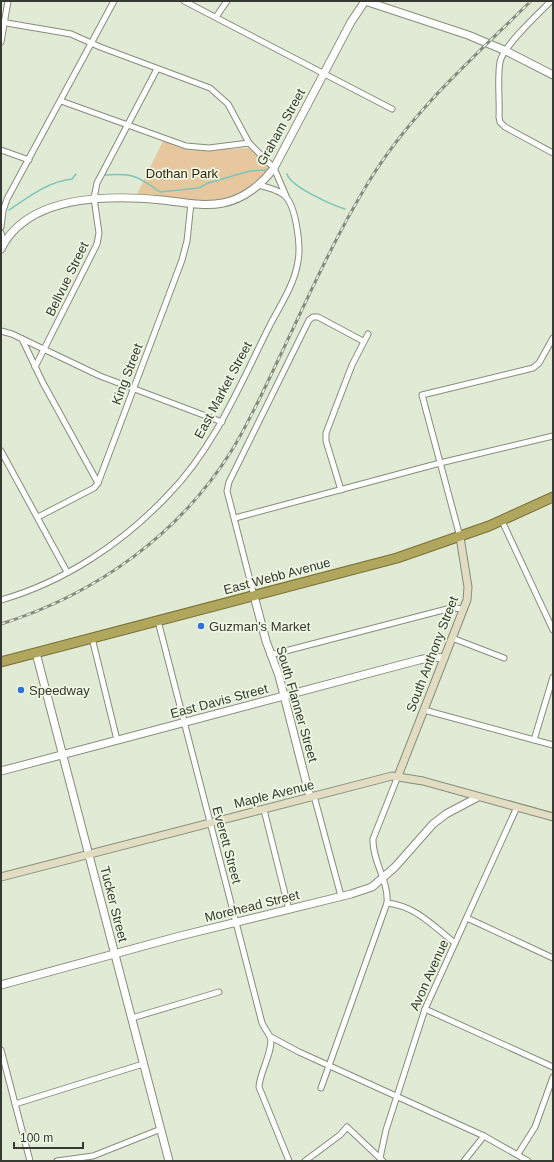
<svg xmlns="http://www.w3.org/2000/svg" width="554" height="1162" viewBox="0 0 554 1162" font-family="Helvetica,sans-serif">
  <style>
    .green { fill: #e7c79e }
    .lines { fill: none; stroke-linecap: round; stroke-linejoin: round }
    .stream { stroke: #7bc6b8; stroke-width: 1.5 }
    .minor-casing { stroke: #858e7b; stroke-width: 7 }
    .tertiary-casing { stroke: #858e7b; stroke-width: 9 }
    .secondary-casing { stroke: #858e7b; stroke-width: 9 }
    .trunk-casing { stroke: #797134; stroke-width: 11 }
    .minor { stroke: #fff; stroke-width: 5 }
    .tertiary { stroke: #fff; stroke-width: 7 }
    .secondary { stroke: #e2ddc2; stroke-width: 7 }
    .trunk { stroke: #b0a65e; stroke-width: 9 }
    .rail-casing { stroke: #848b7d; stroke-width: 3 }
    .rail { stroke: #edf7e2; stroke-width: 1.5; stroke-dasharray: 4.5; stroke-linecap: butt }
    .poi-dot { fill: #3170dd; stroke: #edf7e2; stroke-width: 1.5 }
    .labels { text-anchor: middle; dominant-baseline: central; stroke-width: 3.5; stroke-linejoin: round; paint-order: stroke }
    .street-label { font-size: 13px; fill: #363a32; stroke: #edf7e2 }
    .park-label { font-size: 13px; fill: #36260f; stroke: #edf7e2 }
    .poi-label { font-size: 13px; fill: #363a32; stroke: #edf7e2; text-anchor: start }
  </style>
  <rect width="100%" height="100%" fill="#e0ead5"/>
  <path class="green" d="M163,141L183,147L207,150L249,148L269,166V171C263,177 256,184 249,189C217,212 173,198 137,194Z"/>
  <g class="lines">
    <g class="stream">
      <path d="M287,174C291,187 332,205 345,209"/>
      <path d="M105,175C133,173 138,176 160,192L199,188L208,183L250,171L266,170"/>
      <path d="M9,210C30,196 47,182 72,179L76,174"/>
    </g>
    <g class="minor-casing">
      <g id="minor">
        <path d="M184,1L392,109"/>
        <path d="M551,1C539,13 503,46 500,62C497,80 500,99 499,117L500,122L505,127L553,153"/>
        <path d="M216,17L227,1"/>
        <path d="M1,22L71,34L100,47L210,88L228,104L249,143L274,168L286,196"/>
        <path d="M1,42L8,1"/>
        <path d="M61,101L186,146L209,148L249,143"/>
        <path d="M1,150L29,160"/>
        <path d="M1,227L3,211L7,199L114,1"/>
        <path d="M1,233L4,243"/>
        <path d="M1,331L12,334L100,376L222,422"/>
        <path d="M22,339L43,383L98,483"/>
        <path d="M35,367L97,244L99,233L94,198L97,183L157,69"/>
        <path d="M1,451L67,572"/>
        <path d="M341,490L326,441V433L352,365L368,334"/>
        <path d="M38,517L94,488L98,483L182,260L187,241L191,203"/>
        <path d="M235,518L440,463L553,436"/>
        <path d="M502,521L553,630"/>
        <path d="M460,537L422,395L533,368L539,363L553,338"/>
        <path d="M254,596L227,491L229,482L309,320L313,317H318L363,341"/>
        <path d="M1,600C64,582 123,543 168,495C214,448 240,385 269,327C279,307 295,284 298,261C301,246 296,208 286,197C280,190 267,187 258,185"/>
        <path d="M158,621L262,1023C264,1028 268,1032 270,1037C275,1047 259,1074 259,1087L289,1161"/>
        <path d="M92,638L117,740"/>
        <path d="M452,638L504,658"/>
        <path d="M270,655L451,608L464,609"/>
        <path d="M424,710L553,745"/>
        <path d="M534,740L553,677"/>
        <path d="M314,796L341,896"/>
        <path d="M264,810L289,910"/>
        <path d="M387,903C416,906 433,926 455,943"/>
        <path d="M467,918L553,958"/>
        <path d="M425,1009L553,1067"/>
        <path d="M132,1018L219,992"/>
        <path d="M271,1037L299,1052L484,1136L528,1161"/>
        <path d="M1,1050L30,1161"/>
        <path d="M321,1088L387,903C389,881 372,861 373,839L398,776"/>
        <path d="M15,1104L143,1064"/>
        <path d="M518,1154L535,1127L553,1077"/>
        <path d="M380,1158L386,1130L425,1009L517,807"/>
        <path d="M57,1161L93,1156L161,1129"/>
        <path d="M305,1161L340,1135L347,1127L383,1161"/>
        <path d="M464,1161L484,1136"/>
      </g>
    </g>
    <g class="tertiary-casing">
      <g id="tertiary">
        <path d="M365,1L468,35L506,51L553,75"/>
        <path d="M1,249C28,194 110,195 162,200C182,202 203,207 223,203C244,199 262,184 274,168L351,22L365,1"/>
        <path d="M254,596L266,641L279,676L310,797"/>
        <path d="M36,653L169,1161"/>
        <path d="M1,771L419,660L433,657L444,658"/>
        <path d="M1,985L180,936L351,894L372,887L395,867L433,824L446,814L478,797"/>
      </g>
    </g>
    <g class="secondary-casing">
      <g id="secondary">
        <path d="M398,776L467,600L468,587L460,537"/>
        <path d="M1,877L392,776L423,781L553,817"/>
      </g>
    </g>
    <g class="trunk-casing">
      <path id="trunk" d="M1,662L397,558L489,526L553,497"/>
    </g>
    <use href="#minor" class="minor"/>
    <use href="#tertiary" class="tertiary"/>
    <use href="#secondary" class="secondary"/>
    <use href="#trunk" class="trunk"/>
    <g class="rail-casing">
      <path id="rail" d="M1,624C96,594 179,535 232,450C251,419 266,385 282,352C309,295 335,237 368,183C410,113 473,58 531,1"/>
    </g>
    <use href="#rail" class="rail"/>
  </g>
  <g class="poi-dot">
    <circle cx="201" cy="626" r="4"/>
    <circle cx="21" cy="690" r="4"/>
  </g>
  <g class="labels">
    <g class="street-label">
      <text transform="translate(281 127) rotate(-61)">Graham Street</text>
      <text transform="translate(67 279) rotate(-64)">Bellvue Street</text>
      <text transform="translate(127 374) rotate(-69)">King Street</text>
      <text transform="translate(223 390) rotate(-62)">East Market Street</text>
      <text transform="translate(277 576) rotate(-15)">East Webb Avenue</text>
      <text transform="translate(432 654) rotate(-69)">South Anthony Street</text>
      <text transform="translate(219 701) rotate(-15)">East Davis Street</text>
      <text transform="translate(297 704) rotate(74)">South Flanner Street</text>
      <text transform="translate(274 794) rotate(-14)">Maple Avenue</text>
      <text transform="translate(227 845) rotate(75)">Everett Street</text>
      <text transform="translate(114 904) rotate(76)">Tucker Street</text>
      <text transform="translate(252 906) rotate(-14)">Morehead Street</text>
      <text transform="translate(429 975) rotate(-66)">Avon Avenue</text>
    </g>
    <g class="park-label">
      <text x="182" y="173">Dothan Park</text>
    </g>
    <g class="poi-label">
      <text x="209" y="626">Guzman's Market</text>
      <text x="29" y="690">Speedway</text>
    </g>
  </g>
  <rect width="554" height="1162" fill="none" stroke="#363a32" stroke-width="4"/>
  <path d="M14 1142v6h69v-6" fill="none" stroke="#363a32" stroke-width="2"/>
  <text x="20" y="1142" font-size="12" fill="#363a32" stroke="#edf7e2" stroke-width="3" paint-order="stroke">100 m</text>
</svg>
